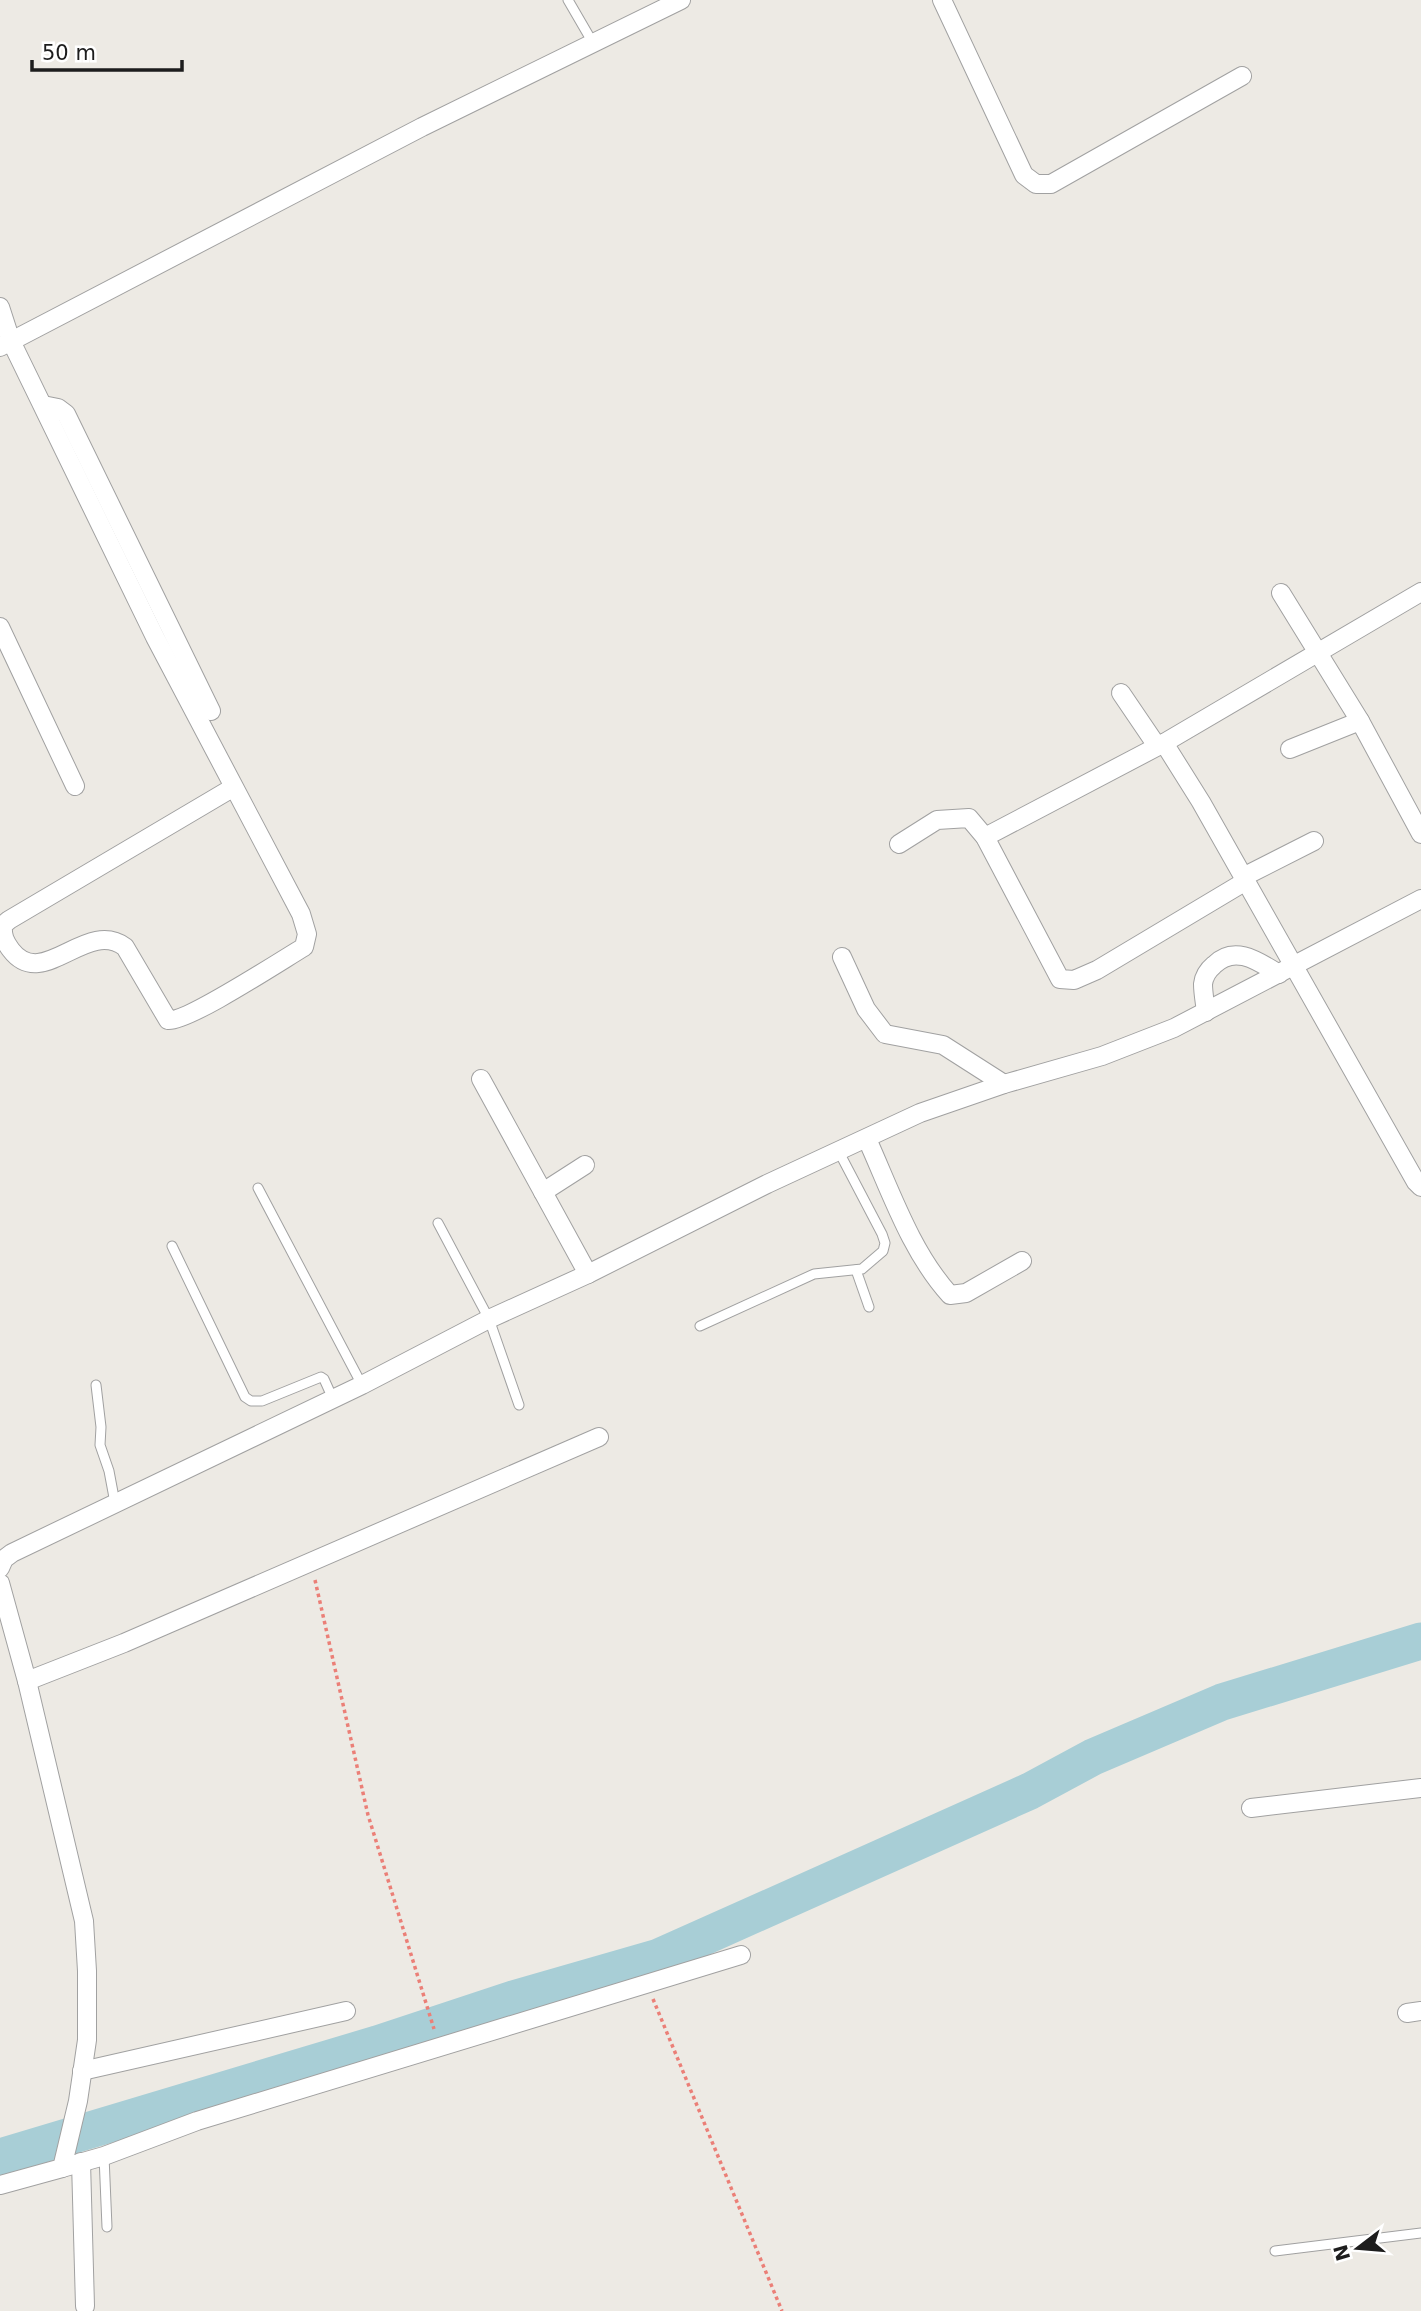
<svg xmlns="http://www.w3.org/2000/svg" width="1421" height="2311" viewBox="0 0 1421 2311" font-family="'DejaVu Sans',sans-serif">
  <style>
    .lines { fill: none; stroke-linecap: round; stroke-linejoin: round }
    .river { stroke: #a8ced6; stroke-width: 37 }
    .lane-casing { stroke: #a1a1a1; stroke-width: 11 }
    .street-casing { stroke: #a1a1a1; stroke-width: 20 }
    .path { stroke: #eb7f77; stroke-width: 3.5; stroke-dasharray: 3.5 3.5; stroke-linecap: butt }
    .lane { stroke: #fff; stroke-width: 9 }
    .street { stroke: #fff; stroke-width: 18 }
  </style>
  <rect width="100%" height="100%" fill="#edeae4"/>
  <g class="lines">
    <path class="river" d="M0,2157L377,2044L513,1999L659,1957L1030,1791L1093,1757L1222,1702L1421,1641"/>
    <g class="lane-casing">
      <g id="lane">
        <path d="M568,0L593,43"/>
        <path d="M258,1188L362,1385"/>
        <path d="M438,1223L489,1319L519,1405"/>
        <path d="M172,1246L245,1397L251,1401H262L321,1377L324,1379L333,1399"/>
        <path d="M856,1270L869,1307"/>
        <path d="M700,1326L814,1274L862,1269L883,1251L885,1243L882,1234L839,1152"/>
        <path d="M96,1385L101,1427L100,1445L109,1471L115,1503"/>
        <path d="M104,2156L107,2227"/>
        <path d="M1275,2251L1421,2233"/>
      </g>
    </g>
    <g class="street-casing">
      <g id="street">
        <path d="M942,0L1024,175L1036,184H1051L1242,76"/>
        <path d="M0,307L11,341L155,637L301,914L307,934L304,947C282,960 186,1023 168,1020L125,947C86,918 43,992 11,950C5,942 2,936 3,925L9,920L234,787"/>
        <path d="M0,347L422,127L681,0"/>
        <path d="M43,405L58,408L66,414L211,711"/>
        <path d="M1281,593L1360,721L1421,834"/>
        <path d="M0,627L75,786"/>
        <path d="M1121,693L1157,746"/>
        <path d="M1164,743L1201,802L1416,1182L1421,1187"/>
        <path d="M1290,749L1360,721"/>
        <path d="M985,837L1164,743L1421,592"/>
        <path d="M899,844L937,820L969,818L985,837L1060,979L1074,980L1097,970L1246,881"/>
        <path d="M1243,877L1314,841"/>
        <path d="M842,957L866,1009L885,1034L943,1045L1004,1084"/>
        <path d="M1206,1012C1205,1003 1203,993 1203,984C1204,976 1208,970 1214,965C1235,944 1259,962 1279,974"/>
        <path d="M481,1079L588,1274"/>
        <path d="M867,1139C891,1192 911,1252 950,1295L966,1293L1022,1261"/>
        <path d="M543,1192L585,1165"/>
        <path d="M0,1568L4,1559L12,1553L362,1385L489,1319L588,1274L767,1184L920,1113L1004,1084L1102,1056L1174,1028L1421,899"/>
        <path d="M0,1583L27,1681L84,1921L87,1971V2040L78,2101L62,2168L0,2185"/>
        <path d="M27,1681L124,1643L599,1437"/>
        <path d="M1251,1808L1421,1788"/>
        <path d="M1407,2013L1421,2011"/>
        <path d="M82,2071L346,2011"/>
        <path d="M81,2162L85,2306"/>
        <path d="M62,2168L104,2156L197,2121L741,1955"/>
      </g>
    </g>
    <g class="path">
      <path d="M315,1580L368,1815L434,2029"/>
      <path d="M653,1999L782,2311"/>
    </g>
    <use href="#lane" class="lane"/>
    <use href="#street" class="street"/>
  </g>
  <g transform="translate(1358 2248) rotate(254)" stroke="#ffffff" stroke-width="5" paint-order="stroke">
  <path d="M0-5L12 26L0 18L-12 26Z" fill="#1d1d1d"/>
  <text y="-10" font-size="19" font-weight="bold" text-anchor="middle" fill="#1d1d1d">N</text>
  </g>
  <path d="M32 60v10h150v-10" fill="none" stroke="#1d1d1d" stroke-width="3.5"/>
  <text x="42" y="60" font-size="21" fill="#1d1d1d" stroke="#ffffff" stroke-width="5" paint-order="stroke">50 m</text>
</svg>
